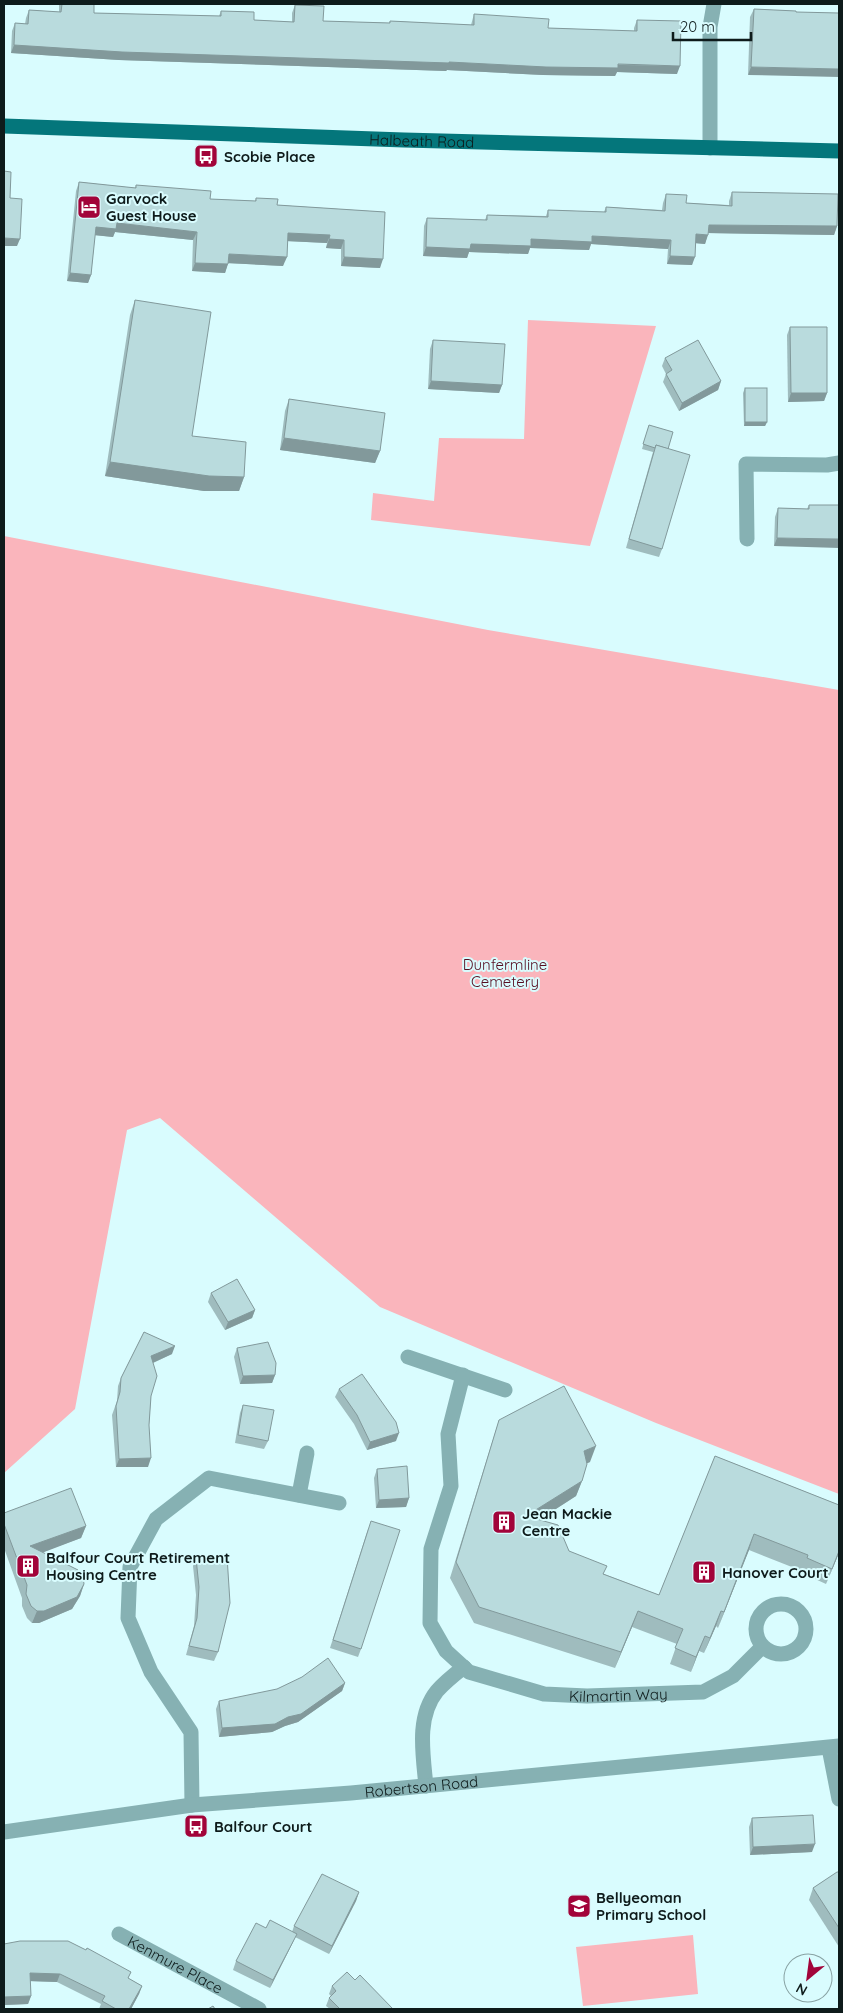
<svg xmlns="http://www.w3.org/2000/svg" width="843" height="2013" viewBox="0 0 843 2013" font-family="Quicksand,sans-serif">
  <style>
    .green { fill: #fab5bc }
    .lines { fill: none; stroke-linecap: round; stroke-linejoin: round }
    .minor { stroke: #86b1b3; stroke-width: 15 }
    .major { stroke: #04767b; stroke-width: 15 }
    .wall { fill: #9fbcbe }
    .shaded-wall { fill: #82999b }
    .building { fill: #b9dbdd; stroke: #82999b }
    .labels { text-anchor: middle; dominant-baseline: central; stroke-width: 4; stroke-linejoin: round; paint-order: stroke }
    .street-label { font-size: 15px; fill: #0e1b1b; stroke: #d9fcfe }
    .poi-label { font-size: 15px; font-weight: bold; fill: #0e1b1b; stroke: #d9fcfe; text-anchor: start }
    .park-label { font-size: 15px; fill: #570d20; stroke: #d9fcfe }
  </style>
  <rect width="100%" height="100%" fill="#d9fcfe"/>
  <g class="green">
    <path d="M528,320L656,326L590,546L371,520L373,493L434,501L439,438L524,439Z"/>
    <path d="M4,536L488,630L839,690V1494L656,1423L380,1307L160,1118L127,1130L75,1409L4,1473Z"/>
    <path d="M693,1935L698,1994L583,2006L576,1947Z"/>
  </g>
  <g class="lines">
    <g class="minor">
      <path d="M710,148V27L714,4"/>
      <path d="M747,539L746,464L827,465L839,463"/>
      <path d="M408,1357L505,1390"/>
      <path id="s1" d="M463,1375L448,1434L451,1486L431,1549L430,1623L446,1651L469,1672L544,1694L587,1696L703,1692L733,1676L762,1647"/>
      <path d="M299,1495L307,1453"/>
      <circle cx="781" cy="1629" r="25"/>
      <path d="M829,1748L839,1799"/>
      <path d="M426,1786C423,1754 416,1717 437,1691C445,1682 455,1674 464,1667"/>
      <path d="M192,1805L191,1732L151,1672L128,1618L130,1567L156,1519L209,1478L339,1503"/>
      <path id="s2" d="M4,1832L192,1805L351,1793L839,1746"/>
      <path id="s3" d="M119,1934L259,2009"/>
    </g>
    <path class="major" id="s4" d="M4,126L404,140L839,151"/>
  </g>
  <g class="wall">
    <path d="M59,4H94V13L219,16L221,11L254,20L292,22V13L295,5L323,21L389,23L390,21L471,25L474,14L548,28L634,31V28L637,20L677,74L617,72L615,76L543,75L447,70L446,71L119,60L11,53L12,31L15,23L25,24L26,18L29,10L59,12Z"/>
    <path d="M754,9L796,11L748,75L750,17Z"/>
    <path d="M79,182L135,188L136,185L210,199L255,201L256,198L277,205L385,212L380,268L341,266V249L326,248L327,243L287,241L283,266L228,263L225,273L192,271L193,240L115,232L113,237L95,235L91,275L88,283L67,281L76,191Z"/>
    <path d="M732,192L837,226L834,235L708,233L705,244L696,243L692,265L667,264L668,249L591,244L589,250L530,248L528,254L469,252L467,258L423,256L424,226L427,218L485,220L487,215L546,216L548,210L604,212L606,207L662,210L663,203L666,194L686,203L729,205V201Z"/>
    <path d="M135,300L192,436L244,477L239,491H204L105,476L130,315Z"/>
    <path d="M790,327L827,393L824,401L788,402L787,335Z"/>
    <path d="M433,340L502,385L499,393L428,389L430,349Z"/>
    <path d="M665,358L721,381L718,390L679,411L663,382L666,374L662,366Z"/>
    <path d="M745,388L767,422L765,426H744L743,393Z"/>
    <path d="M289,399L380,451L375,463L280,450L285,411Z"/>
    <path d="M649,425L668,449L662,549L659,557L626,548L653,452L642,449Z"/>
    <path d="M809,505H839L774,546L775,517L778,508L807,509Z"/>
    <path d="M211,1293L255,1310L252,1318L225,1330L208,1302Z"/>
    <path d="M144,1332L172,1354L153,1363L151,1396L149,1425L148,1467H116L112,1415L117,1401L118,1386L121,1378Z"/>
    <path d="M237,1348L275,1375L272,1383L240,1384L234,1357Z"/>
    <path d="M339,1389L396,1441L367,1450L354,1424L335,1397Z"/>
    <path d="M243,1405L268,1441L264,1449L235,1443L240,1413Z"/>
    <path d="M499,1420L590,1462L587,1463L582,1481L576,1496L539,1520L569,1551L604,1574L659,1595L715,1456L839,1505V1553L826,1584L802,1573V1571L749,1550L718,1628L716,1626L704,1653L699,1651L691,1672L670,1664L677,1644L632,1627L615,1668L474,1623L450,1578L494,1436Z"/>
    <path d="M377,1469L409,1498L406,1507L376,1508L374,1478Z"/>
    <path d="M4,1513L86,1526L81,1538L42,1552L84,1584L80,1596L72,1609L39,1623H32L27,1618L22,1606V1598L4,1548Z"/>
    <path d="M368,1529L361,1649L358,1657L330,1648Z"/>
    <path d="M196,1558L218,1652L214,1661L186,1655L194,1626L196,1595L193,1566Z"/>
    <path d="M345,1683L342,1691L298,1722L285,1726L272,1732L219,1737L216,1709L219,1701Z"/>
    <path d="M752,1818L812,1852L750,1855L749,1827Z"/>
    <path d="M839,1872V1947L809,1900L813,1888Z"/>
    <path d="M359,1892L356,1901L329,1954L295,1937L293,1942L270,1988L233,1970L236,1961L266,1928L292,1932L294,1926Z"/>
    <path d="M4,1944L131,1972L128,1978L142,1986L139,1994L131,2009H99L101,2004L57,1982L30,1981L31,1996L28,2004L4,2005Z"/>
    <path d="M355,1980L393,2009H330L326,2006L329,1998L331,1996L329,1994L332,1986Z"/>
  </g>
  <g class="shaded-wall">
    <path d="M14,45L449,62L680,66L677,74L617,72L615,76L543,75L447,70L446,71L119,60L11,53Z"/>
    <path d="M751,67L839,69V77L748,75Z"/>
    <path d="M117,223L197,232L193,240L115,232L113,237L93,235L96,227Z"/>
    <path d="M709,225L837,226L834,235L706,233Z"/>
    <path d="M288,233L330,235L327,243L285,241Z"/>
    <path d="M696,234L708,235L705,244L693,243Z"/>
    <path d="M592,236L671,240L668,249L591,244L589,250L530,248L528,254L469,252L467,258L423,256L426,247L531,239Z"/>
    <path d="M4,238L20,239L17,246H4Z"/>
    <path d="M329,239L344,240L341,249L326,248Z"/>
    <path d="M229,254L287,257L283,266L225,263Z"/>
    <path d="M670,256L695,257L692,265L667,264Z"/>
    <path d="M344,257L383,259L380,268L341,266Z"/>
    <path d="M195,263L228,264L225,273L192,271Z"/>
    <path d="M70,273L91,275L88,283L67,281Z"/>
    <path d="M431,381L502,385L499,393L428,389Z"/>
    <path d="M721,381L718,390L679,411L682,403Z"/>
    <path d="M791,393H827L824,401L788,402Z"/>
    <path d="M745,422H767L765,426H744Z"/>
    <path d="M284,438L380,451L375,463L280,450Z"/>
    <path d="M110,462L244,477L239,491H204L105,476Z"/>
    <path d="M777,538L839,539V548L774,546Z"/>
    <path d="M255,1310L252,1318L225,1330L228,1322Z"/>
    <path d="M175,1346L172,1354L148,1365L151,1356Z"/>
    <path d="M275,1375L272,1383L240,1384L243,1376Z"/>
    <path d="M399,1433L396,1441L367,1450L370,1442Z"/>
    <path d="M596,1446L590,1462L578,1467L584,1451Z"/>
    <path d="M151,1458L148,1467H116L119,1459Z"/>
    <path d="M582,1481L576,1496L520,1532L526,1516Z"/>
    <path d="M409,1498L406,1507L376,1508L379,1500Z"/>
    <path d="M86,1526L81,1538L26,1559L30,1546Z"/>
    <path d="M754,1534L749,1550L718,1628L724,1612Z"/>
    <path d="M839,1551V1553L826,1584L832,1569Z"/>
    <path d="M84,1584L80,1596L72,1609L39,1623H32L37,1611Z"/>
    <path d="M638,1611L632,1627L615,1668L621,1652Z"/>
    <path d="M721,1611L716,1626L704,1653L710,1638Z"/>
    <path d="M705,1636L699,1651L691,1672L696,1657Z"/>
    <path d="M345,1683L342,1691L298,1722L285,1726L272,1732L219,1737L222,1728Z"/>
    <path d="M815,1844L812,1852L750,1855L753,1847Z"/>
    <path d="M359,1892L356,1901L329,1954L332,1946Z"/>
    <path d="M297,1934L270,1988L273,1980Z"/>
    <path d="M30,1973L60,1974L57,1982L27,1981Z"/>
    <path d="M142,1986L139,1994L131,2009H129Z"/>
    <path d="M31,1996L28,2004L4,2005V1997Z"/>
  </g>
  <g class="building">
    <path d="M62,4H94V13L221,16V11L254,12V20L294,22L295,5L324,6L323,21L390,23V21L474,25V14L549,19L548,28L637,31V20L681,21L680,66L618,64V68L546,67L449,62V63L122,52L14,45L15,23L28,24L29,10L61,12Z"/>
    <path d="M754,9L796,11V12L839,13V69L751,67Z"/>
    <path d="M4,171L11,172L10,198L22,199L20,239L4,238Z"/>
    <path d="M79,182L136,188V185L211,191L210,199L256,201V198L278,199L277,205L385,212L383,259L344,257V240L329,239L330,235L288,233L287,257L229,254L228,264L195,263L197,232L117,223L116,229L96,227L91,275L70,273Z"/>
    <path d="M732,192L838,194L837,226L709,225L708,235L696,234L695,257L670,256L671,240L592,236V242L531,239V246L471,244L470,249L426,247L427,218L487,220V215L548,217V210L606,212V207L665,211L666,194L687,195L686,203L732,206Z"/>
    <path d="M135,300L211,312L192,436L246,442L244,477L209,476L110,462Z"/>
    <path d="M790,327H827V393H791Z"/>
    <path d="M433,340L505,344L502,385L431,381Z"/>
    <path d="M698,340L721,381L682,403L666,374L672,370L665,358Z"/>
    <rect x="745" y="388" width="22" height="34"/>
    <path d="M289,399L385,413L380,451L284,438Z"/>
    <path d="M649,425L673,432L668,449L656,445L655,448L643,444Z"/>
    <path d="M656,445L690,455L662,549L629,539Z"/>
    <path d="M809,505H839V539L777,538L778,508L809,509Z"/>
    <path d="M237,1279L255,1310L228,1322L211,1293Z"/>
    <path d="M144,1332L175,1346L151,1356L157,1376L151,1396L149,1425L151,1458L119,1459L116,1406L120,1392L121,1378Z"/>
    <path d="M268,1342L276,1363L275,1375L243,1376L237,1348Z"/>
    <path d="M362,1374L396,1422L399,1433L370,1442L357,1415L339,1389Z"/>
    <path d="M564,1386L596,1446L584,1451L587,1464L582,1481L526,1516L558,1525L569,1551L607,1566L603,1574L659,1595L715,1456L839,1505V1551L832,1569L807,1558L808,1555L754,1534L724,1612L721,1611L710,1638L705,1636L696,1657L675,1648L683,1629L638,1611L621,1652L479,1607L456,1562L499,1420Z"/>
    <path d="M243,1405L274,1410L268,1441L238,1435Z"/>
    <path d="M407,1466L409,1498L379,1500L377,1469Z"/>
    <path d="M71,1488L86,1526L30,1546L78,1570L83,1577L84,1584L77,1597L44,1611H37L31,1606L26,1594L27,1585L4,1524V1513Z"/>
    <path d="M371,1521L400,1530L361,1649L333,1640Z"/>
    <path d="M227,1556L230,1603L218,1652L189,1646L197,1618L199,1587L196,1558Z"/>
    <path d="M328,1658L345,1683L301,1714L288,1717L275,1724L222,1728L219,1701L277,1689L302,1677Z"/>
    <path d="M813,1815L815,1844L753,1847L752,1818Z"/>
    <path d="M837,1872H839V1928L813,1888Z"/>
    <path d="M322,1874L359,1892L332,1946L294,1926Z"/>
    <path d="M270,1920L297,1934L273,1980L236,1961L256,1923L266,1928Z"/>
    <path d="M20,1941H68L86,1950L87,1948L131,1972L128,1978L142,1986L129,2009H116L102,2001L105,1996L60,1974L30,1973L31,1996L4,1997V1944Z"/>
    <path d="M347,1972L355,1980L360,1975L393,2009H340L329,1998L336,1991L332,1986Z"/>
    <path d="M213,2006L215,2009H208Z"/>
  </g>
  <defs>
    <g id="bus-square" transform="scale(1.25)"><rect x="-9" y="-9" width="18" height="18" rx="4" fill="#a2043a" stroke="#d9fcfe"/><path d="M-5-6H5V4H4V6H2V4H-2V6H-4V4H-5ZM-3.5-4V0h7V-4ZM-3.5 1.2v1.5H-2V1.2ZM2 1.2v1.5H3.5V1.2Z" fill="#fff"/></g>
    <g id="hotel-square" transform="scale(1.25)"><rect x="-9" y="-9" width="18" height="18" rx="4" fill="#a2043a" stroke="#d9fcfe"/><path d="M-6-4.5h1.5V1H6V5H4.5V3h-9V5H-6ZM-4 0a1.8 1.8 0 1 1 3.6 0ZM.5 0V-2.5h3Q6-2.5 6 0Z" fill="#fff"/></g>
    <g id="building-square" transform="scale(1.25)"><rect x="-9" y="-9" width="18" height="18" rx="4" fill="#a2043a" stroke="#d9fcfe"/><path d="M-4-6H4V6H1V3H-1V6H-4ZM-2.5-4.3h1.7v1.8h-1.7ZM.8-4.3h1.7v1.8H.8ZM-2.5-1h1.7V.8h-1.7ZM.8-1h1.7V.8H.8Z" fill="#fff"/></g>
    <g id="school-square" transform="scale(1.25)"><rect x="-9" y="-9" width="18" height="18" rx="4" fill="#a2043a" stroke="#d9fcfe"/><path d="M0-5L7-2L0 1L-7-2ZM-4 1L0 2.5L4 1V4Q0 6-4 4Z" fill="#fff"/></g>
  </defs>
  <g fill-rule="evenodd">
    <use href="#bus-square" x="206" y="156"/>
    <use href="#hotel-square" x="89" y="207"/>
    <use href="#building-square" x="504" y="1522"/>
    <use href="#building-square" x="28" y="1566"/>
    <use href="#building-square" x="704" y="1572"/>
    <use href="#bus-square" x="196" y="1826"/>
    <use href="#school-square" x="579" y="1906"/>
  </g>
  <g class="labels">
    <g class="street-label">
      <text stroke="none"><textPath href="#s4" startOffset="418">Halbeath Road</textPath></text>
      <text stroke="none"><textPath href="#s1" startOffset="469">Kilmartin Way</textPath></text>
      <text stroke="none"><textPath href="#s2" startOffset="420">Robertson Road</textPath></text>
      <text stroke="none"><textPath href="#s3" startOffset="64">Kenmure Place</textPath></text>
    </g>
    <g class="poi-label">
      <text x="224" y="156">Scobie Place</text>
      <text x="106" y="198">Garvock<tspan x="106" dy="17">Guest House</tspan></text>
      <text x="522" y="1513">Jean Mackie<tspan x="522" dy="17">Centre</tspan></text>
      <text x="46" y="1557">Balfour Court Retirement<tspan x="46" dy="17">Housing Centre</tspan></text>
      <text x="722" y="1572">Hanover Court</text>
      <text x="214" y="1826">Balfour Court</text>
      <text x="596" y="1897">Bellyeoman<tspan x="596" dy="17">Primary School</tspan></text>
    </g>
    <g class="park-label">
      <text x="505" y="964">Dunfermline<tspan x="505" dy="17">Cemetery</tspan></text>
    </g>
  </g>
  <rect width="843" height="2013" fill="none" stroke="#0e1b1b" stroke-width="10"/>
  <g transform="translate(808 1978) rotate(209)"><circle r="24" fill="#d9fcfe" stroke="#88a2a3"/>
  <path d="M0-4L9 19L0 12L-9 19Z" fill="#a2043a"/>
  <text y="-8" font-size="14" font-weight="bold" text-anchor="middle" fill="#0e1b1b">N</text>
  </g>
  <path d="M673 32v8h78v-8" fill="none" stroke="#0e1b1b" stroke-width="2.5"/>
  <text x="680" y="32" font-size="15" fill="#0e1b1b" stroke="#d9fcfe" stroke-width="4" paint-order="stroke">20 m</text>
</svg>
